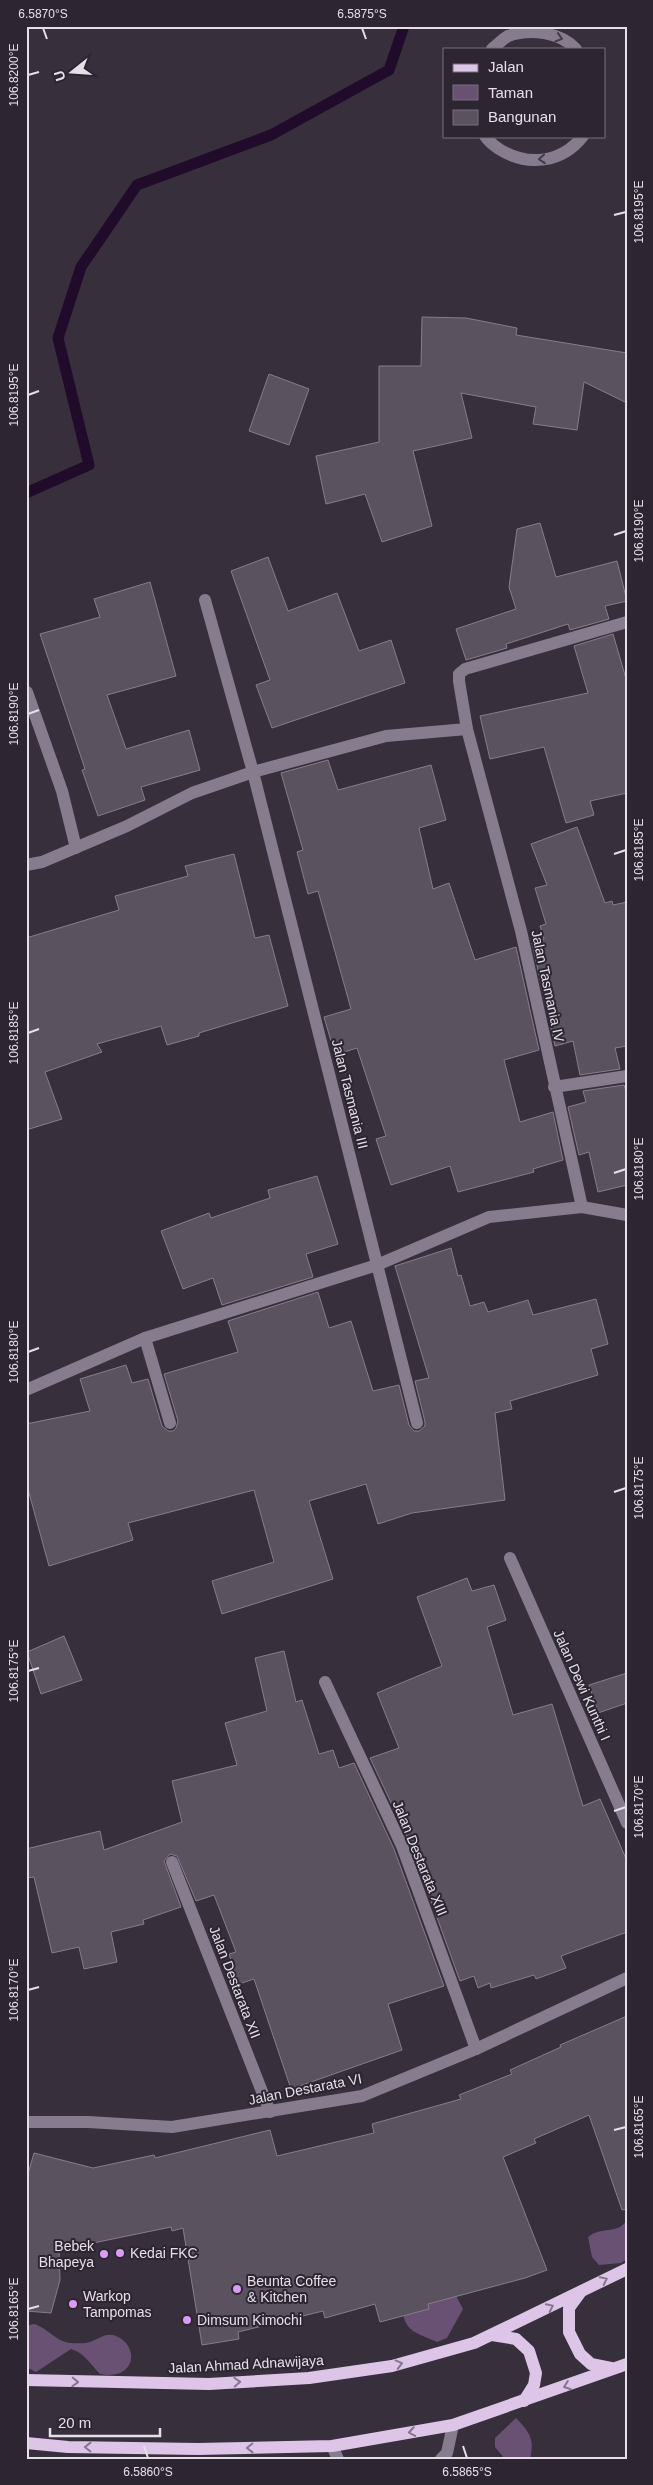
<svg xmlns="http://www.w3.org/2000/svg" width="653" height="2485" viewBox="0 0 653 2485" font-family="Arial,sans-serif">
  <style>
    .green { fill: #695173 }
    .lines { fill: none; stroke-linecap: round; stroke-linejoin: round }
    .stream { stroke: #210b2a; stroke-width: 11 }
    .building { fill: #5b5260; stroke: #877c8c }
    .minor { stroke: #877c8d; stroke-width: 12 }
    .major { stroke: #ddc5e8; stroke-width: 12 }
    .oneway { stroke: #443b48 }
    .oneway2 { stroke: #85758c }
    .ticks { fill: none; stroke: #e5e0e8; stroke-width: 2 }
    .poi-dot { fill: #da9af6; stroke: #2d2531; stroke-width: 2 }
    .labels { text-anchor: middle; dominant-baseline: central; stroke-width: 4; stroke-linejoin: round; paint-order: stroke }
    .street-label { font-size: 14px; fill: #e5e0e8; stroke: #2d2531 }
    .poi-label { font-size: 14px; fill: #e5e0e8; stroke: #2d2531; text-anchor: start }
    .neatline { fill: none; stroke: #e5e0e8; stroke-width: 2 }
    .ticks-label { font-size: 12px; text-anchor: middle; fill: #e5e0e8 }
  </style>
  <rect width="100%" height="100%" fill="#382f3c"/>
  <g class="green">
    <path d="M627,2220V2259L621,2263L599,2265L592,2257L588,2237C601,2226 618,2235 627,2220Z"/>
    <path d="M453,2290L463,2309L447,2338L437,2342C420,2334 404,2332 403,2311Z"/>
    <path d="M34,2324C48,2328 56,2342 71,2343C77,2343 85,2344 90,2342C99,2339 106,2332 116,2336C141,2347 135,2381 100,2374C90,2364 86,2354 71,2349L36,2372L26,2367V2326Z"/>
    <path d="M516,2418C529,2432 535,2438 530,2459H505L495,2447V2438Z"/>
  </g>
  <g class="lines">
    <path class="stream" d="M26,493L89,465L58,338L81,267L137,185L271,135L389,70L404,26"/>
  </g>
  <g class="building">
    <path d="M422,317L466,318L517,328L516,335L627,353V403L584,382L577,430L533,424L536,407L461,393L472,438L413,451L432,526L382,542L365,494L326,504L316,456L379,442V366H421Z"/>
    <path d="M269,374L309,389L289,445L249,431Z"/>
    <path d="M540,523L556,577L617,561L627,601L605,606L609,619L570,630L568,624L506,644L507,648L466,660L456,629L516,609L509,587L517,529Z"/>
    <path d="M268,557L288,611L337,593L359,651L391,640L405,683L272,728L256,685L270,680L231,571Z"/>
    <path d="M150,582L176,676L107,695L126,749L189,730L200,770L141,787L145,800L98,816L82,770L85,769L40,634L100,617L94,599Z"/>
    <path d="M613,634L627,682V793L590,801L594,815L566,823L544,747L490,759L480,716L588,693L574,646Z"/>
    <path d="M328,760L338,790L431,765L446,820L419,828L433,889L449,883L475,960L516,947L539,1050L504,1060L520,1122L553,1112L563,1160L533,1169L534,1172L458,1192L450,1166L391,1185L376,1139L386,1136L357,1048L335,1055L324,1017L351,1009L318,891L308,894L297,852L303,850L281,773Z"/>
    <path d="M577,827L605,903L612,901L613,905L627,902V1046L615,1048L620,1069L580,1075L573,1041L555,1046L532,943L544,939L540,926L546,924L535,888L547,885L531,844Z"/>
    <path d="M234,854L255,938L269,935L288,1006L199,1033V1036L167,1045L161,1026L97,1044L102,1052L45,1072L62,1119L26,1130V938L119,910L115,896L188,876L185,866Z"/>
    <path d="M624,1085L627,1094V1185L598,1192L589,1152L579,1155L568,1107L586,1102L583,1091Z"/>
    <path d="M317,1176L338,1244L306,1254L313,1277L222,1305L213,1278L183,1289L161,1231L209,1213L211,1218L270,1198L268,1190Z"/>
    <path d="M451,1248L458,1276L461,1275L470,1306L484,1302L488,1312L528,1300L533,1315L596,1299L608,1344L591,1349L598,1375L510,1401L512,1409L495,1413L505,1500L412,1513L378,1524L366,1484L309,1501L333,1579L222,1614L212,1581L274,1562L254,1490L128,1523L133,1540L49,1566L26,1482V1424L90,1411L80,1379L126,1365L132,1383L148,1379L162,1426L168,1431H173L176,1428L178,1421L164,1374L238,1352L228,1321L318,1292L329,1328L351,1321L373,1391L399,1385L409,1425L414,1431H419L425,1426V1422L415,1381L429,1378L395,1266Z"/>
    <path d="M467,1578L472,1591L494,1585L506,1620L487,1627L513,1715L552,1704L583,1806L600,1799L627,1861V1932L561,1956L566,1968L536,1979L534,1975L491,1988L490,1983L478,1988L474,1976L460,1981L410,1843L370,1758L399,1748L377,1693L442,1666L417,1597Z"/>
    <path d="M64,1636L82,1680L41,1694L27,1652Z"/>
    <path d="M284,1651L296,1702L302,1700L319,1754L333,1750L339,1768L354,1763L394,1849L444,1986L388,2004L402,2050L291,2089L254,1979L239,1984L229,1954L236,1952L214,1895L196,1901L177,1856L170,1854L164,1861L181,1907L143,1920L144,1924L111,1932L117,1962L84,1969L79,1947L52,1953L34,1877L26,1878V1849L100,1831L104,1850L182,1822L172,1781L237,1765L225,1723L267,1711L255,1658Z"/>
    <path d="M627,1673V1703L598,1713L589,1685Z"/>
    <path d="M627,2016V2209L622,2210L589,2115L534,2139L536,2143L503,2157L547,2270L525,2278L428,2304L429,2309L380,2322L375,2304L325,2318L323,2311L238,2332L239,2339L202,2345L183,2228L172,2231L171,2227L59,2250L60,2280L51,2313L26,2311V2181L34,2153L93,2168L154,2155L155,2158L270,2130L277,2156L374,2133L372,2124L461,2099L459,2095L512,2074L510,2070L561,2047L560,2045Z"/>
  </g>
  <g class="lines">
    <g class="minor">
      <path d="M492,49C497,45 503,39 508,36C530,28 560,32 576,49"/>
      <path d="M485,136C489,142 493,145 499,149C528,167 562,163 583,136"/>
      <path d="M205,600L253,772L417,1423"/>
      <path d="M627,622L465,669L459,674V681L467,729L521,931L582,1207L627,1215"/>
      <path d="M27,692L62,791L76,848"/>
      <path d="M26,865L42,862L127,826L192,793L253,772L386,736L467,729"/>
      <path d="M554,1087L627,1076"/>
      <path d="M26,1390L145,1338"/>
      <path d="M170,1423L145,1338L377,1265L489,1217L582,1207"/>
      <path d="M510,1558L627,1823"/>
      <path d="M325,1682L402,1846L476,2049"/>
      <path d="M172,1862L270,2112"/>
      <path d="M26,2122H88L172,2127L362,2096L476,2049L627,1978"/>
      <path d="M332,2446L338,2459"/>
      <path d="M441,2459L447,2453L453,2425"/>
    </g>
    <g class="major">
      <path d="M580,2293L569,2308V2332L580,2354L591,2364L611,2368"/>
      <path d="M492,2335L516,2339L529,2351L536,2373L534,2385L524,2401"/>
      <path d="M26,2380L209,2384L309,2378L392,2366L474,2343L627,2269"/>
      <path d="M26,2443L68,2447L198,2449L332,2446L453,2425L627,2364"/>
    </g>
  </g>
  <defs><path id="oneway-chevron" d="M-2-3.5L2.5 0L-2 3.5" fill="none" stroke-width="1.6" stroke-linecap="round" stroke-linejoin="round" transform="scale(1.25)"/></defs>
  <g class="oneway">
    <use href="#oneway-chevron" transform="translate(559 38) rotate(17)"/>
    <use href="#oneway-chevron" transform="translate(542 159) rotate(175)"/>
  </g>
  <g class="oneway2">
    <use href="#oneway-chevron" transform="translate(604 2280) rotate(-26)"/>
    <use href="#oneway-chevron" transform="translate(550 2307) rotate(-26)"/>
    <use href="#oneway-chevron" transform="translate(399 2364) rotate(-15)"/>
    <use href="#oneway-chevron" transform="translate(75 2382) rotate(2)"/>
    <use href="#oneway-chevron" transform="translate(237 2382) rotate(-3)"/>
    <use href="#oneway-chevron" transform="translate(567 2386) rotate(160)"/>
    <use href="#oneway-chevron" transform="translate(412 2432) rotate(170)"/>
    <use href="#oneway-chevron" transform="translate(88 2447) rotate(-179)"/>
    <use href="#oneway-chevron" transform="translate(250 2448) rotate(179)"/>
  </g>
  <path class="ticks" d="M43,28L47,39M362,28L366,39M28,75L39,72M614,215L626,212M28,395L39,391M614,535L626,531M28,714L39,710M614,854L626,850M28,1033L39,1029M614,1173L626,1169M28,1352L39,1348M614,1492L626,1488M28,1671L39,1668M614,1811L626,1807M28,1990L39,1987M614,2130L626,2127M28,2309L39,2306M144,2446L148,2458M463,2446L467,2458"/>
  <g class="poi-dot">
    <circle cx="120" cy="2253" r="5"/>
    <circle cx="104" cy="2254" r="5"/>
    <circle cx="237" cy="2289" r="5"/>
    <circle cx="73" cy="2304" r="5"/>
    <circle cx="187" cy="2320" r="5"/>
  </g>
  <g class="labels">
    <g class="street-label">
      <text transform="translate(548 986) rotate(78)">Jalan Tasmania IV</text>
      <text transform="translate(350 1094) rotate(76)">Jalan Tasmania III</text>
      <text transform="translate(582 1685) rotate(66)">Jalan Dewi Kunthi I</text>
      <text transform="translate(420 1858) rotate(68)">Jalan Destarata XIII</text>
      <text transform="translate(235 1982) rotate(69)">Jalan Destarata XII</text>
      <text transform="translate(305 2089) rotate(-11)">Jalan Destarata VI</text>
      <text transform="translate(246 2364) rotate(-3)">Jalan Ahmad Adnawijaya</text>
    </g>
    <g class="poi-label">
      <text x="94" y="2246" text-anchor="end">Bebek<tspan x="94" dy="16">Bhapeya</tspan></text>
      <text x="130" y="2253">Kedai FKC</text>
      <text x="247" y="2281">Beunta Coffee<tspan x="247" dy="16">&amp; Kitchen</tspan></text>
      <text x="83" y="2296">Warkop<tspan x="83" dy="16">Tampomas</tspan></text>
      <text x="197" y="2320">Dimsum Kimochi</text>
    </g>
  </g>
  <rect width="653" height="2485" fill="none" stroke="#2d2531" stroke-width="55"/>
  <rect x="443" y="48" width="162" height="90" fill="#2d2531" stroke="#77707a"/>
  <rect x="453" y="64" width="25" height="8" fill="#ddc5e8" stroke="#77707a"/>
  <text x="488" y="72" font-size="15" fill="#e5e0e8">Jalan</text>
  <rect x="453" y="85" width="25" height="15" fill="#695173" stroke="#77707a"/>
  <text x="488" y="98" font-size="15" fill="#e5e0e8">Taman</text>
  <rect x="453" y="110" width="25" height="15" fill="#5b5260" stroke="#77707a"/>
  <text x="488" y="122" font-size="15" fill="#e5e0e8">Bangunan</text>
  <g transform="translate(72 72) rotate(253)" stroke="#2d2531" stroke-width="4" paint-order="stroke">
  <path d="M0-4L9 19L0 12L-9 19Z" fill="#e5e0e8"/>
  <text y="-8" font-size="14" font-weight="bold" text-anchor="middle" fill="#e5e0e8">U</text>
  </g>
  <path d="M50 2428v8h110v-8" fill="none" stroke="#e5e0e8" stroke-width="2.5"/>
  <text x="58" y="2428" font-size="15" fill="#e5e0e8" stroke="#2d2531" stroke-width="4" paint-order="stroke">20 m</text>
  <rect x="28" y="28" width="598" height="2430" class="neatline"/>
  <g class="ticks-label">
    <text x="43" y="18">6.5870°S</text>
    <text x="362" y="18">6.5875°S</text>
    <text transform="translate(14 75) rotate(-90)" y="4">106.8200°E</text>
    <text transform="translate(639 212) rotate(-90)" y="4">106.8195°E</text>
    <text transform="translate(14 395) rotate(-90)" y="4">106.8195°E</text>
    <text transform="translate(639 531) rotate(-90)" y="4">106.8190°E</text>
    <text transform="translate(14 714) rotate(-90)" y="4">106.8190°E</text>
    <text transform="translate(639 850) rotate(-90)" y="4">106.8185°E</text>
    <text transform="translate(14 1033) rotate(-90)" y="4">106.8185°E</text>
    <text transform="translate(639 1169) rotate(-90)" y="4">106.8180°E</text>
    <text transform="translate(14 1352) rotate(-90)" y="4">106.8180°E</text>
    <text transform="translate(639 1488) rotate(-90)" y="4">106.8175°E</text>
    <text transform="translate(14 1671) rotate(-90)" y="4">106.8175°E</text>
    <text transform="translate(639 1807) rotate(-90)" y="4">106.8170°E</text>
    <text transform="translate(14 1990) rotate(-90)" y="4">106.8170°E</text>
    <text transform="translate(639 2127) rotate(-90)" y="4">106.8165°E</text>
    <text transform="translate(14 2309) rotate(-90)" y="4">106.8165°E</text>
    <text x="148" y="2476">6.5860°S</text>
    <text x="467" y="2476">6.5865°S</text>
  </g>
</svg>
